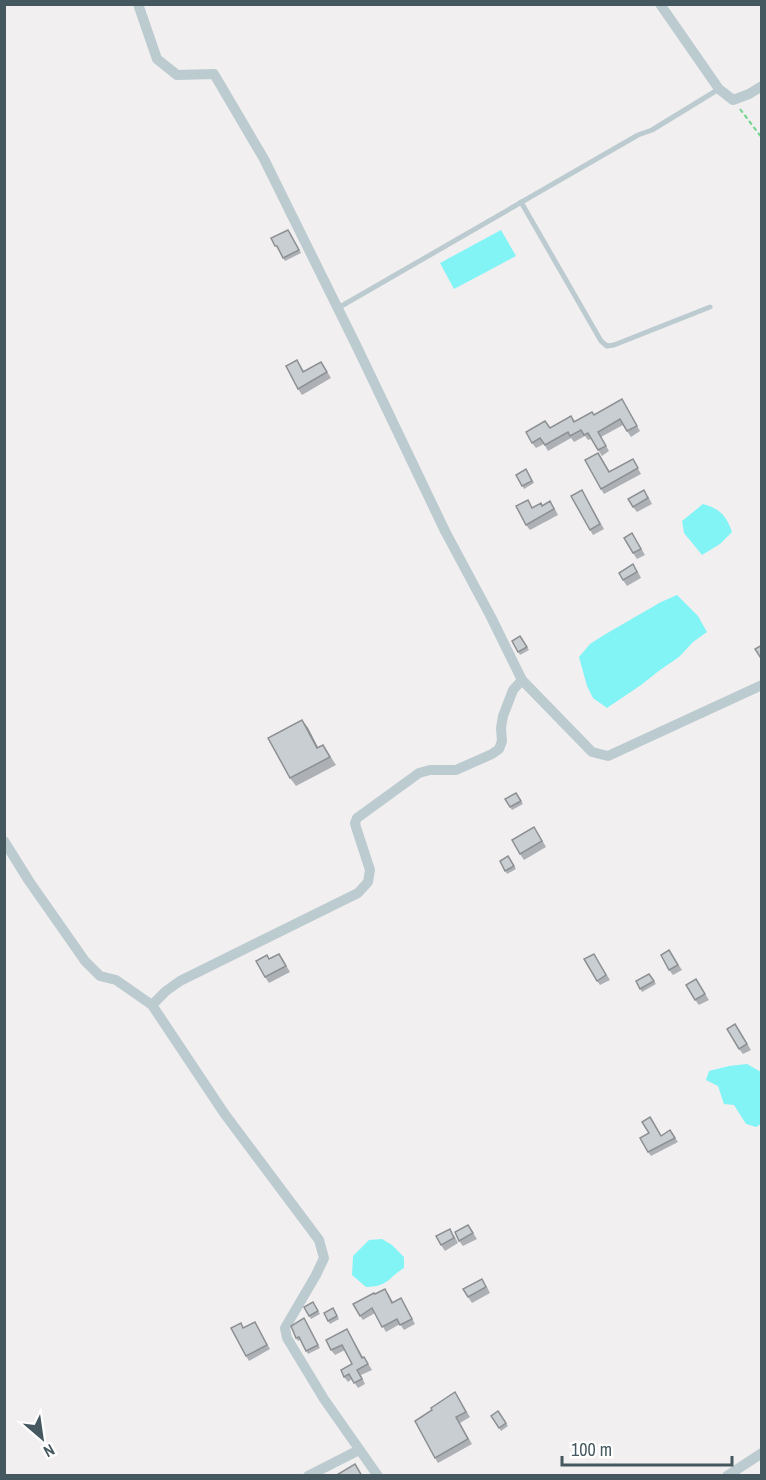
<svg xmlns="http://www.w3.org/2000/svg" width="766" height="1480" viewBox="0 0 766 1480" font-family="'Archivo Narrow',sans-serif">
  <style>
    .water { fill: #82f4f5 }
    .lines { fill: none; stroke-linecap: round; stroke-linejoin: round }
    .path { stroke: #6ed58d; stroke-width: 2; stroke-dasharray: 4.5 3; stroke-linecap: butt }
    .service { stroke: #bbcbd0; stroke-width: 5 }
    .minor { stroke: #bbcbd0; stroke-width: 10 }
    .wall { fill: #adb1b5 }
    .shaded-wall { fill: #8d9093 }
    .building { fill: #c9ced2; stroke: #8d9093; stroke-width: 1.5 }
  </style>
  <rect width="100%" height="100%" fill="#f2eff0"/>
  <g class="water">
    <path d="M501,230L516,256L454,289L440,263Z"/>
    <path d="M703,504C720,509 726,515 732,532L720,544L702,555L684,533L682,521Z"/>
    <path d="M677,595L698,616L707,632L693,642L679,657L660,670L641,685L607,708L593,698L587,686L579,657L590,644L604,635L661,602Z"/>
    <path d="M747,1064L761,1072V1124L756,1127L746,1124L734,1105L724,1104L718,1086L706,1080L709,1071L729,1066Z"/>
    <path d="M382,1239L392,1245L404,1257V1268C386,1279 390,1286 366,1287L352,1275L353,1256L369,1240Z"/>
  </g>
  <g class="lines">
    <path class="path" d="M740,109L762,138"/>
    <g class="service">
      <path d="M521,202L601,341L607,346L614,345L710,307"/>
      <path d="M338,308L638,135L652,130L719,89"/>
    </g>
    <g class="minor">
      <path d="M138,4L157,59L177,75L214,74L264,159L356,345L445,531L491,617L522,680L592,752L608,756L762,685"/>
      <path d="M660,4L719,89L733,100L749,94L762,86"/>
      <path d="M4,841L29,881L85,961L100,976L116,980L152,1005L224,1113L319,1240L324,1258L316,1275L285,1328L287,1338L324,1399L378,1476"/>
      <path d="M152,1005L166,991L180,981L358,893L368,882L370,870L356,827L355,823L357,818L419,773L430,770H456L492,754L499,749L502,741L501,728L503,716L513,690L522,680"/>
      <path d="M308,1476L359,1450"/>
      <path d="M727,1476L762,1453"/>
    </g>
  </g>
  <g class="wall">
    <path d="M290,232L301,253L285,261L271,238Z"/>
    <path d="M297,360L304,371L321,362L331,378L302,395L298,389Z"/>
    <path d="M622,399L640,431L631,437L623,425L601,437L609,451L602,456L591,439L588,440L585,436L574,442L571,438L548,451L544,444L536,448L532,443L550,428L571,416L575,421L594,415Z"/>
    <path d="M598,453L610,472L633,459L641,474L604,494L601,489Z"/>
    <path d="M526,469L534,483L524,489L516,475Z"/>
    <path d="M582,490L604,529L593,535L590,530Z"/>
    <path d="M648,496L652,504L637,512L633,507Z"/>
    <path d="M542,506L554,507L558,515L530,530L526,525L533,508Z"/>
    <path d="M632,533L645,555L637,559L633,553Z"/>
    <path d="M637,570L641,578L627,586L623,580Z"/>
    <path d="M520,636L529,650L520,655L512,641Z"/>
    <path d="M302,720L308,728L318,748L323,745L336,765L296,786L290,778Z"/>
    <path d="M516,793L523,804L512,810L505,799Z"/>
    <path d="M538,833L546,847L524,860L520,854Z"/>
    <path d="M508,856L516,869L507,874L500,861Z"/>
    <path d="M669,950L682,970L673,975L669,970Z"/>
    <path d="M594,954L610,980L600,985L597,981Z"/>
    <path d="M270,959L283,960L290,972L269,983L265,977Z"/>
    <path d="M649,974L656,984L642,992L636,981Z"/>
    <path d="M696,979L709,1000L699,1005L695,1000Z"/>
    <path d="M739,1030L751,1050L743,1054L739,1049Z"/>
    <path d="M653,1121L661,1136L670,1130L678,1142L651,1156L648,1152L649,1133Z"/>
    <path d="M468,1225L477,1239L463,1246L459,1241Z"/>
    <path d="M454,1235L458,1243L445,1251L441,1245Z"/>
    <path d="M486,1285L490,1293L472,1303L468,1297Z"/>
    <path d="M388,1293L393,1302L404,1303L415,1324L404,1330L400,1324L386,1332L375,1313L363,1320L360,1316L375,1294Z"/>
    <path d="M313,1302L320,1314L311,1319L309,1316Z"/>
    <path d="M335,1311L339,1319L330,1324L328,1321Z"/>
    <path d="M304,1318L320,1348L308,1354L300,1340L298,1341L296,1338Z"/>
    <path d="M255,1322L270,1349L249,1361L246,1356L244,1328Z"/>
    <path d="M350,1334L363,1357H364L372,1370L361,1375L365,1384L358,1388L352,1379L348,1382L344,1377L352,1364L345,1350L335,1355L331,1350Z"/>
    <path d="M455,1392L470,1417L460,1423L472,1444L438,1463L435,1458L432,1410Z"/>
    <path d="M498,1411L508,1426L501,1431L491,1416Z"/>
  </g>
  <path class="shaded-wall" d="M302,720L308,728L323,757L317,748Z"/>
  <g class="building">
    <path d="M288,230L299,250L283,258L277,246H275L271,238Z"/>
    <path d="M297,360L303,372L321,362L327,372L298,389L286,366Z"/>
    <path d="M622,399L637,426L627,431L620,419L598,432L606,446L598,450L588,433L584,435L581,430L570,436L568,432L545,445L540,438L532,443L526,432L545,421L550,428L571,416L574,422L592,412L594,415Z"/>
    <path d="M598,453L609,472L633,459L638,468L601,489L585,460Z"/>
    <path d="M526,469L532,481L522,486L516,475Z"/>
    <path d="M582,490L600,524L590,530L571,496Z"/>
    <path d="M644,490L648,498L633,507L628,499Z"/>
    <path d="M528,500L532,508L541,503L542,506L550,501L554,509L526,525L516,506Z"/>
    <path d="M632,533L641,549L633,553L624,538Z"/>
    <path d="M633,564L637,572L623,580L619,573Z"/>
    <path d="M520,636L527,647L518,652L512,641Z"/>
    <path d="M762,645V660L755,649Z"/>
    <path d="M302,720L317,748L323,745L330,757L290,778L268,738Z"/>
    <path d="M516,793L521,801L510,807L505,799Z"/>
    <path d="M534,827L542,841L520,854L512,840Z"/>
    <path d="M508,856L514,866L505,871L500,861Z"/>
    <path d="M669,950L678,965L669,970L661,955Z"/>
    <path d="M279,954L286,966L265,977L256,961L267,955L269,959Z"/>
    <path d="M594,954L606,975L597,981L584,959Z"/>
    <path d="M649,974L654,981L640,989L636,981Z"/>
    <path d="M696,979L705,994L695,1000L686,985Z"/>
    <path d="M735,1024L747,1044L739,1049L727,1029Z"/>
    <path d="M650,1117L661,1136L670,1130L675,1138L648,1152L640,1138L649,1133L642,1122Z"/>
    <path d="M468,1225L473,1233L459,1241L455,1232Z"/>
    <path d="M450,1229L454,1238L441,1245L436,1236Z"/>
    <path d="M482,1279L486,1287L468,1297L463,1289Z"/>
    <path d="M385,1289L392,1303L401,1298L412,1319L400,1325L397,1319L382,1327L372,1308L360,1316L353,1304L374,1293L375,1294Z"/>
    <path d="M313,1302L318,1311L309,1316L304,1307Z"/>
    <path d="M333,1308L337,1316L328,1321L324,1313Z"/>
    <path d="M304,1318L318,1345L306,1351L299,1337L296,1338L291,1326Z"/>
    <path d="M255,1322L267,1345L246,1356L231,1328L241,1323L243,1328Z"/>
    <path d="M347,1329L362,1358L364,1357L368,1364L357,1370L362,1379L354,1383L349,1374L344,1377L341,1370L352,1364L342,1345L331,1350L326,1340Z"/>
    <path d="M455,1392L466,1412L456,1417L468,1439L435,1458L415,1421L432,1410L431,1408Z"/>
    <path d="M498,1411L506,1423L499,1428L491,1416Z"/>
    <path d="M355,1464L362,1476H335Z"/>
  </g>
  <rect width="766" height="1480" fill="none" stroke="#45585f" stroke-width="12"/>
  <g transform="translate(42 1438) rotate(151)" stroke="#ffffff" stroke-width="4.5" paint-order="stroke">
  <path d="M0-4.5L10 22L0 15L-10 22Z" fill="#45585f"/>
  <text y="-9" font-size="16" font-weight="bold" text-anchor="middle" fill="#45585f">N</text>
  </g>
  <path d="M562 1456v9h170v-9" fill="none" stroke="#45585f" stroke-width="3"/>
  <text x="571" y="1456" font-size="18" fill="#45585f" stroke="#ffffff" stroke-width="4.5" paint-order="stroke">100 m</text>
</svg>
